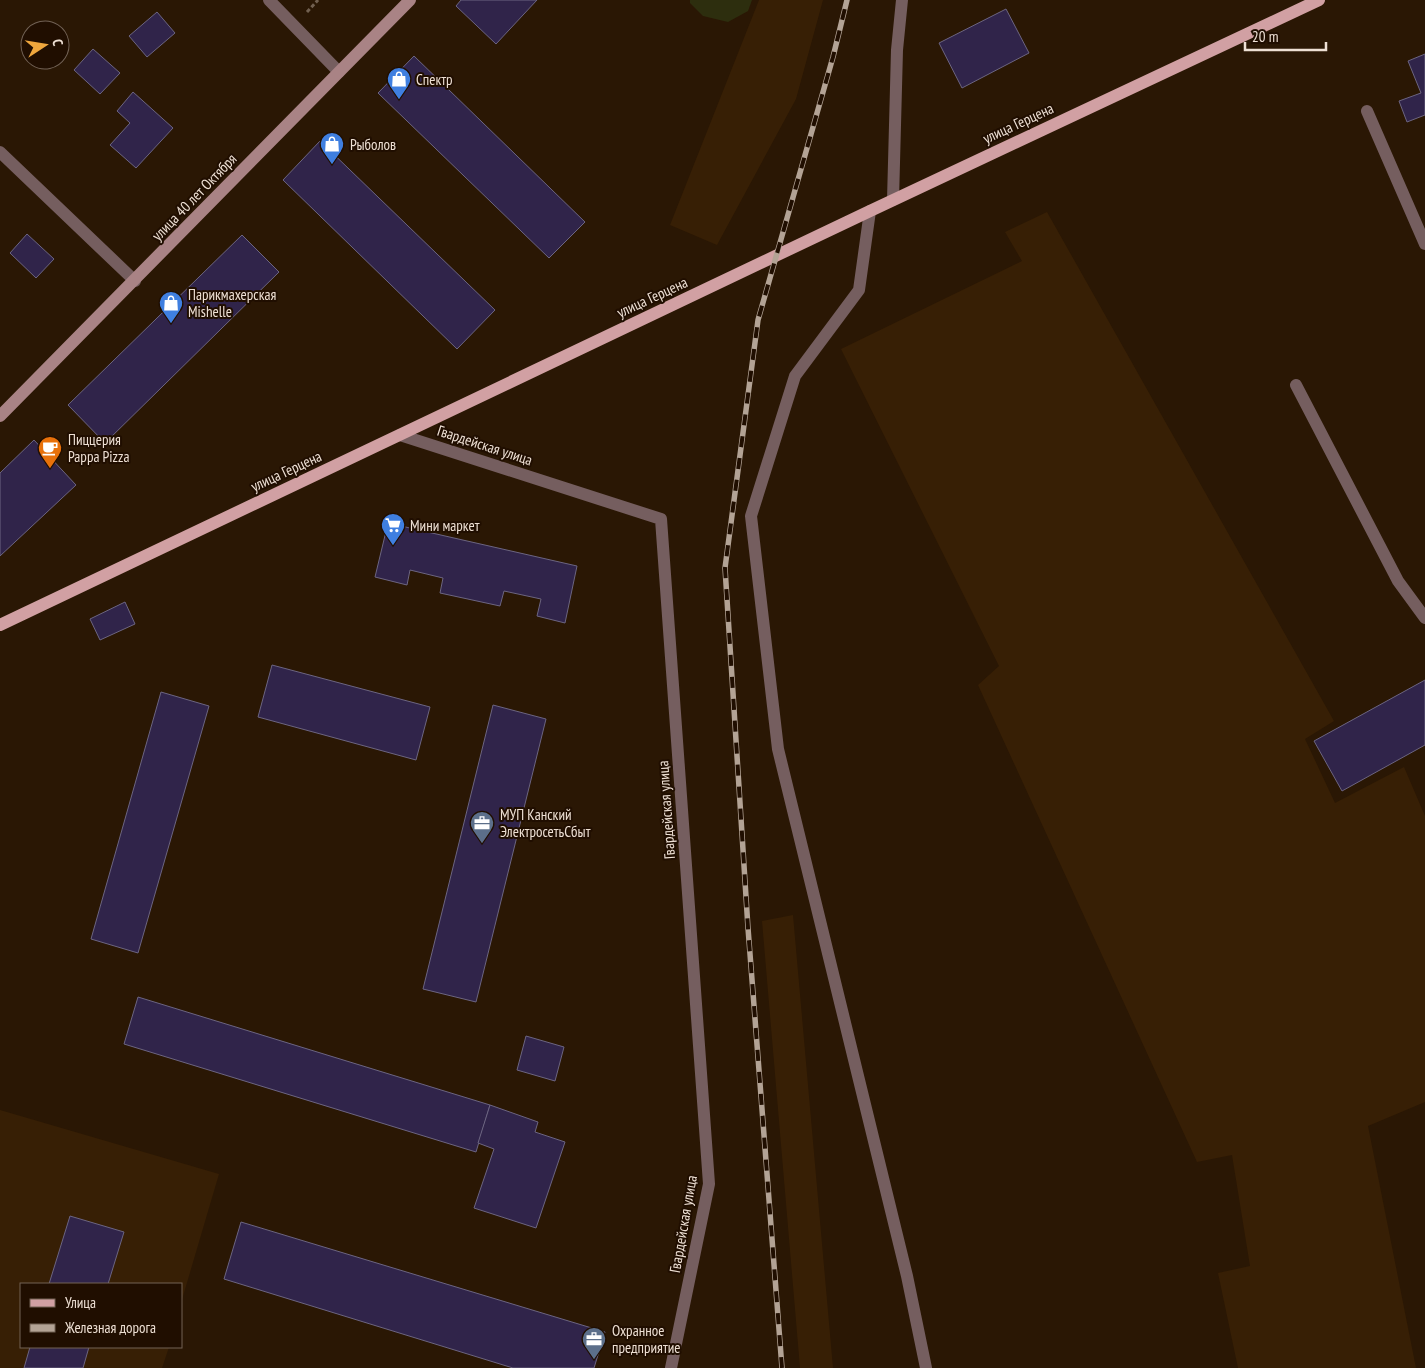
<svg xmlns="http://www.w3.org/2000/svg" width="1425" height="1368" viewBox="0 0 1425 1368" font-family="'PT Sans Narrow',sans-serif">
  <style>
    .built { fill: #371f05 }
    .green { fill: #2d2e0e }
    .building { fill: #30244a; stroke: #6c6581 }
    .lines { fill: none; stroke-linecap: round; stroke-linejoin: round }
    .path { stroke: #716050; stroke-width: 3; stroke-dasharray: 4 2.5; stroke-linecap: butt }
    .lane { stroke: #755e5f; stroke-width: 12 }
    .street { stroke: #755e5f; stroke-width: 12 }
    .secondary { stroke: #a98385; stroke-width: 12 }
    .primary { stroke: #d1a0a3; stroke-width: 12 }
    .rail-casing { stroke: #b3a395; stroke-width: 5.5 }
    .rail { stroke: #200e00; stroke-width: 4; stroke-dasharray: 11; stroke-linecap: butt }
    .labels { text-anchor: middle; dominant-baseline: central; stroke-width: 4; stroke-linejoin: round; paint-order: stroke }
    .poi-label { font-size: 15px; fill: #eee0d4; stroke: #200e00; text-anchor: start }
    .street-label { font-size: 15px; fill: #eee0d4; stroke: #200e00 }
  </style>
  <rect width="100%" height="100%" fill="#2a1704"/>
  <g class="built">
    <path d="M759,0H823L796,99L717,245L670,225Z"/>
    <path d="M1047,212L1334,721L1305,739L1335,803L1404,767L1425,816V1102L1368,1126L1416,1368H1238L1218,1273L1250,1266L1232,1155L1197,1162L978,685L999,666L841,349L1022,261L1005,232Z"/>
    <path d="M793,915L833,1368H800L762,921Z"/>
    <path d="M0,1110L219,1174L181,1303V1284H21V1347H169L162,1368H0Z"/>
  </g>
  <path class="green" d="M690,0H752L748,11L728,22L703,16L690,3Z"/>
  <g class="building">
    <path d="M461,0H537L496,44L456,6Z"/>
    <path d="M1006,9L1029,53L962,88L939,43Z"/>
    <path d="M157,12L175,33L147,57L129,36Z"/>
    <path d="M93,49L120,73L100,94L74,70Z"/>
    <path d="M1425,54V115L1407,122L1399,101L1421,93L1408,61Z"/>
    <path d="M414,56L585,222L549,258L378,93Z"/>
    <path d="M133,92L173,128L136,168L110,145L130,123L117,111Z"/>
    <path d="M320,141L495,310L457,349L283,180Z"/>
    <path d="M27,234L54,259L36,278L10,253Z"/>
    <path d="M242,235L279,272L105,443L68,405Z"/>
    <path d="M34,440L76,485L0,556V473Z"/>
    <path d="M388,523L577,566L565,623L537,616L541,599L504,591L500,606L440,593L443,578L410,570L407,585L375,577Z"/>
    <path d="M125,602L135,624L100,640L90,619Z"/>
    <path d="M272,665L430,707L416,760L258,717Z"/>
    <path d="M1425,680V745L1342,791L1314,741Z"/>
    <path d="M161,692L209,706L138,953L91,939Z"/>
    <path d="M493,705L546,719L476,1002L423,989Z"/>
    <path d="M138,997L490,1105L476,1152L124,1044Z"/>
    <path d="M526,1036L564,1047L555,1081L517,1070Z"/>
    <path d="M490,1105L538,1122L535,1132L565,1142L536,1228L474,1208L494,1149L478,1143Z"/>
    <path d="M70,1216L124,1232L108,1284H49Z"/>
    <path d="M241,1222L605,1332L594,1368H513L224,1279Z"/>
    <path d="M30,1347H89L83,1368H24Z"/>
  </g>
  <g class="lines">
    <path class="path" d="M307,12L318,0"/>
    <g class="lane">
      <path d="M269,0L339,72"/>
      <path d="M1367,111L1425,244"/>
      <path d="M0,152L135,281"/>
      <path d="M893,200L897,50L902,0"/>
      <path d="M1296,385L1398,581L1425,618"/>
    </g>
    <g class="street">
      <path d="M870,211L859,290L795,376L751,516L778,749L907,1276L926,1368"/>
      <path d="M400,435L661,519L709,1184L671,1368"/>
    </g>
    <path class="secondary" d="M0,416L410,0"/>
    <path class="primary" d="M0,625L870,211L1319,0"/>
    <g class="rail-casing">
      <path id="rail" d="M782,1368L748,928L725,568L758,320L833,57L847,0"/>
    </g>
    <use href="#rail" class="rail"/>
  </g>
  <defs>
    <g id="shop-pin" transform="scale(1.25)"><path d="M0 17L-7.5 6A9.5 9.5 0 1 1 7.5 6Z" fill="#3f7fe0" stroke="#200e00"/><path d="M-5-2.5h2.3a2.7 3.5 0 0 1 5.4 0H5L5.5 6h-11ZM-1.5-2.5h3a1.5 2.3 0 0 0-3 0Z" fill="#fff"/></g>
    <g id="cafe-pin" transform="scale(1.25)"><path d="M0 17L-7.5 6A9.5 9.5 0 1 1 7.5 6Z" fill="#e8710a" stroke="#200e00"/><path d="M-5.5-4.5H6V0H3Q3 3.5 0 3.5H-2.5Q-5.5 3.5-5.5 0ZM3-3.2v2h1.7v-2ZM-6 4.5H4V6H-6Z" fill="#fff"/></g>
    <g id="supermarket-pin" transform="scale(1.25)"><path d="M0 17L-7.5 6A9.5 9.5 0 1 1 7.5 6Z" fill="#3f7fe0" stroke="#200e00"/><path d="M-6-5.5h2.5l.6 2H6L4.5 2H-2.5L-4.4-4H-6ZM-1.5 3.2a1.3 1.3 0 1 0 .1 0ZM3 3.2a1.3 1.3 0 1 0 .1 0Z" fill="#fff"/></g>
    <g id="office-pin" transform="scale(1.25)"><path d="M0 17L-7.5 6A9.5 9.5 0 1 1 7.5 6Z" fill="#5c6f8a" stroke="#200e00"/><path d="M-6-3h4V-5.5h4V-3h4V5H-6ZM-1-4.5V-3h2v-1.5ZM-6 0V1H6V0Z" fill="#fff"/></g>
  </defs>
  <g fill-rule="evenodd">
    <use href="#shop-pin" x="399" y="79"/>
    <use href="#shop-pin" x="332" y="144"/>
    <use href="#shop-pin" x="171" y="303"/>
    <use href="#cafe-pin" x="50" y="448"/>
    <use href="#supermarket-pin" x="393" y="525"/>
    <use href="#office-pin" x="482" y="823"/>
    <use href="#office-pin" x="594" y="1339"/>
  </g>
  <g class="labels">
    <g class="poi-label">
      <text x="416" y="79">Спектр</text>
      <text x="350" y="144">Рыболов</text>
      <text x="188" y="294">Парикмахерская<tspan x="188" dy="17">Mishelle</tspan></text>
      <text x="68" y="439">Пиццерия<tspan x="68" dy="17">Pappa Pizza</tspan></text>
      <text x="410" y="525">Мини маркет</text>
      <text x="500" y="814">МУП Канский<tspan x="500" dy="17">ЭлектросетьСбыт</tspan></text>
      <text x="612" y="1330">Охранное<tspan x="612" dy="17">предприятие</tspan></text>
    </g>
    <g class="street-label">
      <text transform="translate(1018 123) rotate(-25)">улица Герцена</text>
      <text transform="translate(194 197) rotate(-46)">улица 40 лет Октября</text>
      <text transform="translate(652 297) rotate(-25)">улица Герцена</text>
      <text transform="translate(485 445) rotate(18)">Гвардейская улица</text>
      <text transform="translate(286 471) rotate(-25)">улица Герцена</text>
      <text transform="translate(666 810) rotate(-94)">Гвардейская улица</text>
      <text transform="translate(683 1224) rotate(-80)">Гвардейская улица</text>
    </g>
  </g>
  <rect x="20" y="1283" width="162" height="65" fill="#200e00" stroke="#726255"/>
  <rect x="30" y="1299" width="25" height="8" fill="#d1a0a3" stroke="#726255"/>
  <text x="65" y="1308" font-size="15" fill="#eee0d4">Улица</text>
  <rect x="30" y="1324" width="25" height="8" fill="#b3a395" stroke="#726255"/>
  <text x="65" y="1333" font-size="15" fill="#eee0d4">Железная дорога</text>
  <g transform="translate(45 45) rotate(78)"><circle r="24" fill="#200e00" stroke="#726255"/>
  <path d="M0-4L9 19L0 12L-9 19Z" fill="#efa73d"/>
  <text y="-8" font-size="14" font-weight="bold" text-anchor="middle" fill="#eee0d4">С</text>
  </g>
  <path d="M1245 42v8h81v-8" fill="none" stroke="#eee0d4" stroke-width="2.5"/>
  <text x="1252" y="42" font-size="15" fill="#eee0d4" stroke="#200e00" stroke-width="4" paint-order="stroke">20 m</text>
</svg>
